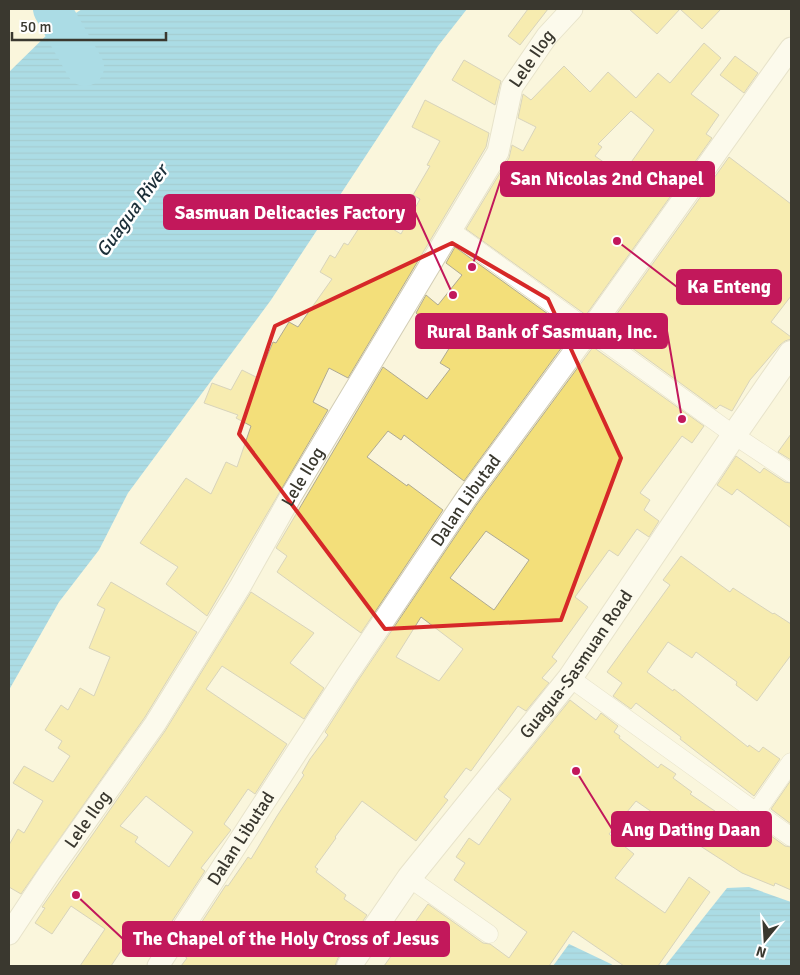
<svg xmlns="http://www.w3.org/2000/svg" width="800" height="975" viewBox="0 0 800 975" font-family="Signika,sans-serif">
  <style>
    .water { fill: url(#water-rules) }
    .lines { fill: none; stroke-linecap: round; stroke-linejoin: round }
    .river { stroke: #4dbdf0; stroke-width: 38 }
    .building { fill: #f3df7a; stroke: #afaa92; fill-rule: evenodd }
    .minor-casing { stroke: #d2cdb5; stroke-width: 19 }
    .tertiary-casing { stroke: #d2cdb5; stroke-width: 23 }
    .secondary-casing { stroke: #d2cdb5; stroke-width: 26 }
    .minor { stroke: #fff; stroke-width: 18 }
    .tertiary { stroke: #fff; stroke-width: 21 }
    .secondary { stroke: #fff; stroke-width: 24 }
    .marked { fill: none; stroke: #d62828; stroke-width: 4; stroke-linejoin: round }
    .labels { text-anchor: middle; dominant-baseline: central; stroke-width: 5; stroke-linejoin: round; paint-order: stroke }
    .street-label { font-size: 18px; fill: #3a382f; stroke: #fff }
    .water-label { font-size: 19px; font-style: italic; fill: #1b2e38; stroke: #fff }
    .leader { fill: none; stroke: #c2185b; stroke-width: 2 }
    .callout-dot { fill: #c2185b; stroke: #fff; stroke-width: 2 }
    .callout { fill: #c2185b; stroke: #c2185b; stroke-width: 2 }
    .callout-label { font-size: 19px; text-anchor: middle; font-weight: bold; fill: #fff }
  </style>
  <defs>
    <pattern id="water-rules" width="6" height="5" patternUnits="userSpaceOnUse" patternTransform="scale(1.25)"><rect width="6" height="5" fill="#4dbdf0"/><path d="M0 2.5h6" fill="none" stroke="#419bc3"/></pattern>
  </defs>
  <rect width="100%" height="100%" fill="#faf5dc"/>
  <g class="water">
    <path d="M82,9H467L438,46L271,300L128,493L99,550L59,602L9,690V72L56,26Z"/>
    <path d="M749,887L791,902V966H665L727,888Z"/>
    <path d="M569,944L611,964L614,966H553Z"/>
  </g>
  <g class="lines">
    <path class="river" d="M52,9L85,67"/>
  </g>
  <g class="building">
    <path d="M528,9H548L520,45L508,36Z"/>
    <path d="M629,9H680L657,34Z"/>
    <path d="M680,9H721L702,29Z"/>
    <path d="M704,43L721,58L691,94L719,115L706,134L712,138L586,315L466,229L509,158L512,145L523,151L536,127L518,118L523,94L531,100L564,66L590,92L608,72L636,98L658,73L670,83ZM631,111L654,130L622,175L595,156L602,147L598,144Z"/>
    <path d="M735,56L758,73L744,93L720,75Z"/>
    <path d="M464,60L501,81L495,105L452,80Z"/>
    <path d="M425,100L489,133L486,147L348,378L329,368L313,402L328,410L207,616L166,584L178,567L140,543L186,478L211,494L226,462L237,467L251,426L236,418L238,415L204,403L212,383L231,390L242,370L258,378L273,342L276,343L289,322L298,327L332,279L320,272L330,255L335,258L344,243L348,245L368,214L401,234L420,199L413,195L430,166L427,165L440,141L412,127Z"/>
    <path d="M729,157L791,204V296L771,322L791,337V339L785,341L780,345L750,380L732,411L720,405L716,409L606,329Z"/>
    <path d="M455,247L573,332L464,481L404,435L401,440L388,431L367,457L407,486L408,484L443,510L361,633L277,572L287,556L276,548L383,367L427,399L450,369L440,363L453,342L416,313L426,295L438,305L462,275L446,263Z"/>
    <path d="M593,347L704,426L692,443L682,436L640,493L650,500L644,510L659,521L649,537L637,529L618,556L609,550L575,597L588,607L552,657L557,661L542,678L549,683L526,711L518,706L471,771L466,768L444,797L448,800L416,841L362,801L335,837L336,838L315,867L318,869L316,872L346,895L344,899L367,915L338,958L335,966H181L187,958L183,955L188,948L186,946L226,885L228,886L248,857L251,859L277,816L304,775L302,773L310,759L328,735L325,732L357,682L477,504ZM486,531L529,560L494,610L450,578ZM421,617L463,649L439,681L396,657Z"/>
    <path d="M791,434V460L778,452Z"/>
    <path d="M736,456L760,473L764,468L785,482L791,483V528L737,489L732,495L717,485Z"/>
    <path d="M681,556L730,592L733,588L773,614L774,613L791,624V655L757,701L736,685L737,682L696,652L692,658L668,642L647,672L673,691L674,689L748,747L749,745L759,752L763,747L780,759L754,796L680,739L681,737L636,703L631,709L613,696L622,683L607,672L670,585L663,580Z"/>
    <path d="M111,582L197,632L145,717L21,894L9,887V845L18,829L24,833L43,801L13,783L24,766L53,782L70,756L58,748L62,741L45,730L61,705L68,710L80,688L94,696L110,657L89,648L105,609L97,605Z"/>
    <path d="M251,592L314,633L290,663L324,688L304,719L222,666L206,689L287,744L255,794L248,789L224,824L231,830L201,868L205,871L165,932L154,925L146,937L135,930L111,966H80L105,929L71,906L52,934L35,923L45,908L42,907L165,731ZM146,796L193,832L169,867L135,842L138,837L120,826Z"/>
    <path d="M570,700L596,720L601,713L618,726L614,732L620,736L619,738L658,768L661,764L676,774L673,778L692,792L690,794L747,833L752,827L754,828L756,825L785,846L791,847V890L775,883L774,886L742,873L674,829L675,828L636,801L609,834L634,854L615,878L665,913L689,877L710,892L658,966H624L573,931L549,966H384L428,904L483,943L490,944L509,958L527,932L454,880L465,863L456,857L469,838L479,845L511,799L498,789Z"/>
    <path d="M791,780V824L771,809Z"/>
  </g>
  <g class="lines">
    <g class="minor-casing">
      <g id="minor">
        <path d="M450,230L734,435L791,473"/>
        <path d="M570,678L791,837"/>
        <path d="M756,812L791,762"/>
        <path d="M409,878L489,934"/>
      </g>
    </g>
    <g class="tertiary-casing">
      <g id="tertiary">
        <path id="s1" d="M9,934L50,872L155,724L241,585L291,496L498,152L512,87L547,36L572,9"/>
        <path id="s2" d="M158,966L347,675L467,497L590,330L791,48"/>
      </g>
    </g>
    <g class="secondary-casing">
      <g id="secondary">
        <path id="s3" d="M349,966L409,878L570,678L734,435L791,353"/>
      </g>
    </g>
    <use href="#minor" class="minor"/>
    <use href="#tertiary" class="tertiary"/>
    <use href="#secondary" class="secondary"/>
  </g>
  <path d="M0 0H800V975H0ZM452,243L548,299L621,458L561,620L385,629L239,434L275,326Z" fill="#faf5dc" fill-opacity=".55" fill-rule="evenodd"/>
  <path class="marked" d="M452,243L548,299L621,458L561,620L385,629L239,434L275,326Z"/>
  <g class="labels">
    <g class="street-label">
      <text stroke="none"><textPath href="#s1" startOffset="1024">Lele Ilog</textPath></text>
      <text stroke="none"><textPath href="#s1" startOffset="544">Lele Ilog</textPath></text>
      <text stroke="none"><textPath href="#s2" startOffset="558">Dalan Libutad</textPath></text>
      <text stroke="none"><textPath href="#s3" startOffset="378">Guagua-Sasmuan Road</textPath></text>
      <text stroke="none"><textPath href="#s1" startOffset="139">Lele Ilog</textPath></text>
      <text stroke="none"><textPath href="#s2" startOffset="152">Dalan Libutad</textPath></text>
    </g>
    <g class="water-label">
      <text transform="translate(132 211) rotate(-54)">Guagua River</text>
    </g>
  </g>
  <path class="leader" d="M472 267L501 179M453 295L415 212M617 241L677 287M682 419L667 331M576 771L612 829M76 895L123 939"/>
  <g class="callout-dot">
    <circle cx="472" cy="267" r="5"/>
    <circle cx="453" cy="295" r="5"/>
    <circle cx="617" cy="241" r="5"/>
    <circle cx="682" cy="419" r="5"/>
    <circle cx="576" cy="771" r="5"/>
    <circle cx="76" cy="895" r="5"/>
  </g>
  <g class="callout">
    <rect x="501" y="162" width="213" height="34" rx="5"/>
    <rect x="164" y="195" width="251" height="34" rx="5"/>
    <rect x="677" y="270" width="104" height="34" rx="5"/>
    <rect x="416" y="314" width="251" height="34" rx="5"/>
    <rect x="612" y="812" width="159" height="34" rx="5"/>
    <rect x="123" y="922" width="326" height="34" rx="5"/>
  </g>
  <g class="callout-label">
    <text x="607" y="185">San Nicolas 2nd Chapel</text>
    <text x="290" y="219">Sasmuan Delicacies Factory</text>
    <text x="729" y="293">Ka Enteng</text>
    <text x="542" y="338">Rural Bank of Sasmuan, Inc.</text>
    <text x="691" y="836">Ang Dating Daan</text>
    <text x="286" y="945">The Chapel of the Holy Cross of Jesus</text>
  </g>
  <rect width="800" height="975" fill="none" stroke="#3a382f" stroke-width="20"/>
  <g transform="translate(765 940) rotate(198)" stroke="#ffffff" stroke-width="4" paint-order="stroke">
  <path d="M0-4L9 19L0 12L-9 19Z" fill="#3a382f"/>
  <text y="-8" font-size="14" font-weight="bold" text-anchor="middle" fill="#3a382f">N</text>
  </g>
  <path d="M12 32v8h154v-8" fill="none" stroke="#3a382f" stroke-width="2.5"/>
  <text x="20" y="32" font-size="15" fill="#3a382f" stroke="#ffffff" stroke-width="4" paint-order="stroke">50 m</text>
</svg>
